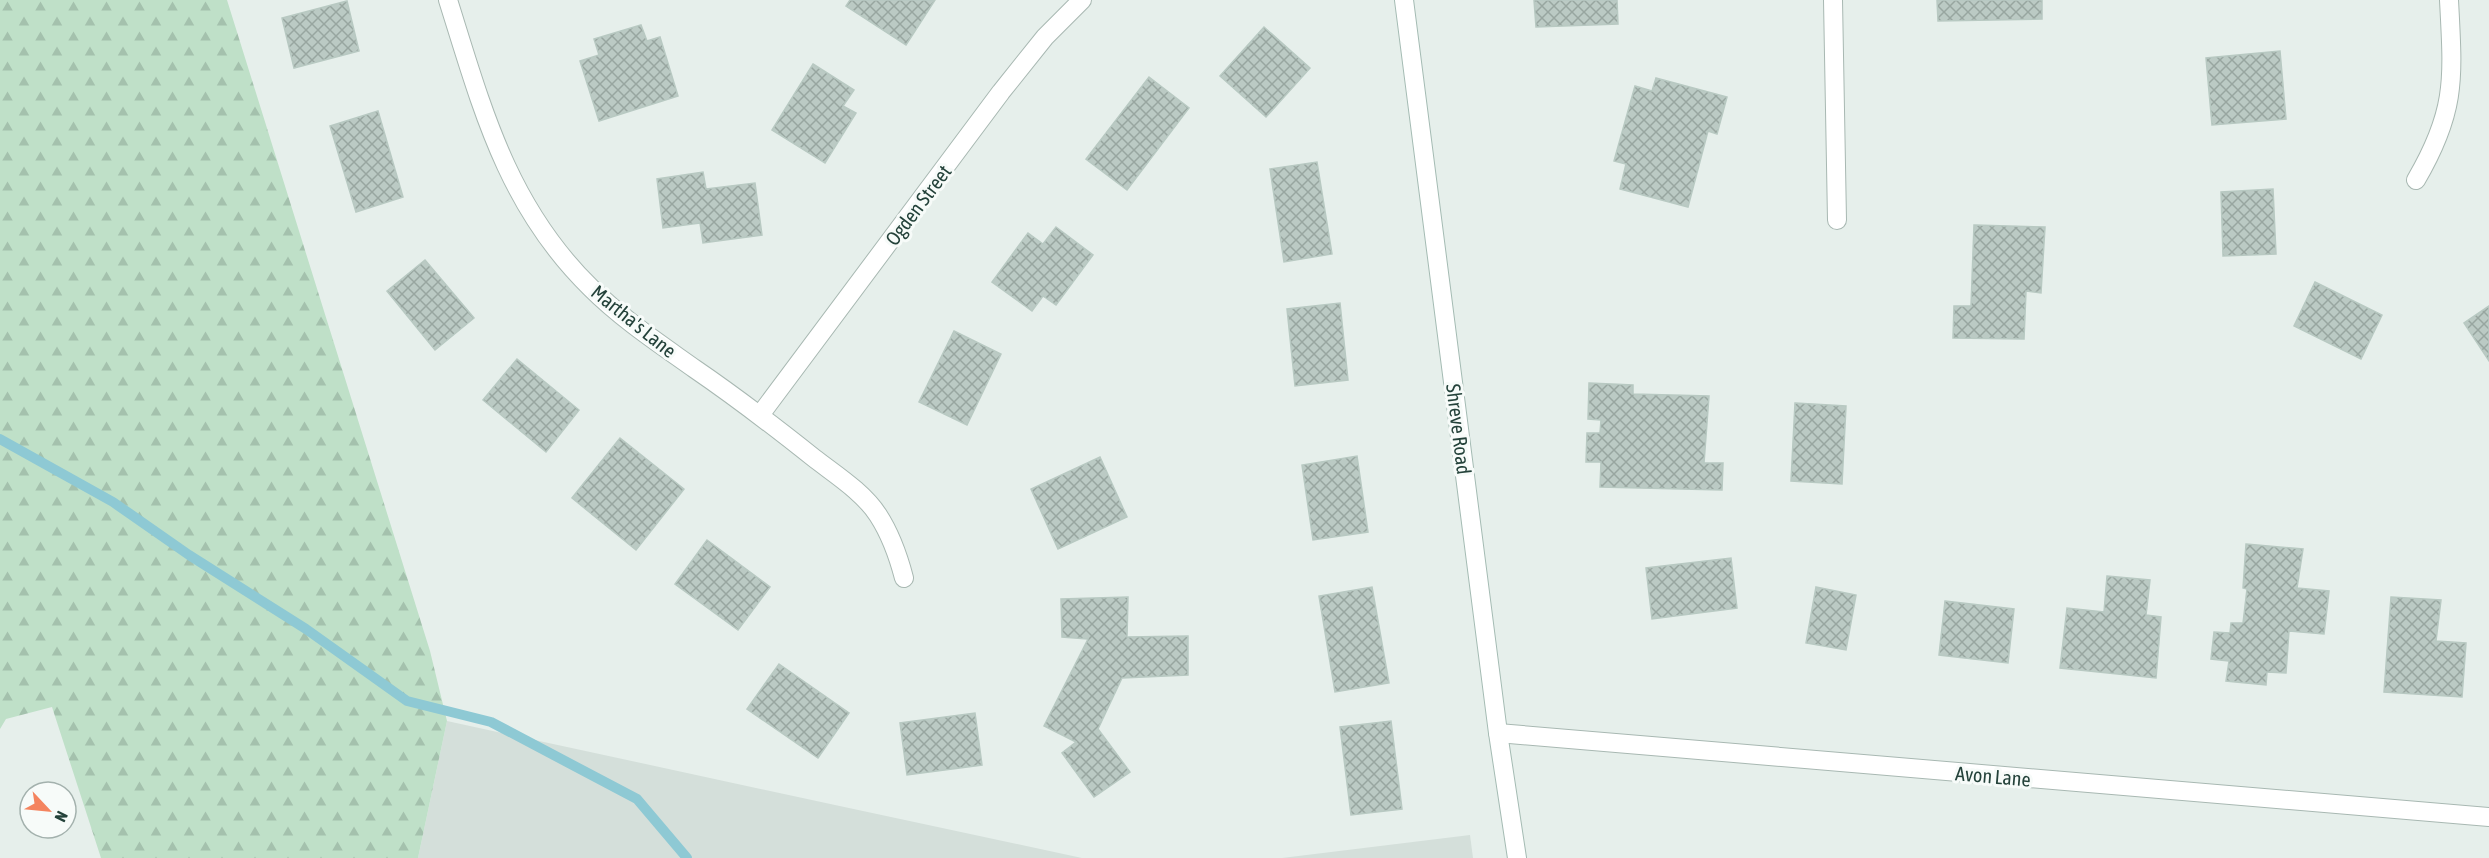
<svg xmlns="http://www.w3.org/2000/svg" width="2489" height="858" viewBox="0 0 2489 858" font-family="'Asap Condensed',sans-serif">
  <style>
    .built { fill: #d4dfda }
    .forest { fill: url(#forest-firs) }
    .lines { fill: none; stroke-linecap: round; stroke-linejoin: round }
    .stream { stroke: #8ec9d4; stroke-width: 10 }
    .building { fill: url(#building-cross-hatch); stroke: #b8c9c2; stroke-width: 1.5 }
    .minor-casing { stroke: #a8b8b2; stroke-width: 20 }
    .secondary-casing { stroke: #a4bbb3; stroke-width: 20 }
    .minor { stroke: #fff; stroke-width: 18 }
    .secondary { stroke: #fff; stroke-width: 18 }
    .labels { text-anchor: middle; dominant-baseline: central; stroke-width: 6; stroke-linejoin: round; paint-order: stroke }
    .street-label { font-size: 20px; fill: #24423a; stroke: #f7fbf9 }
  </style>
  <defs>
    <pattern id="forest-firs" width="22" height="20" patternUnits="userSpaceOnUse" patternTransform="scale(1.5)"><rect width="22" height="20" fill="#bfe0c8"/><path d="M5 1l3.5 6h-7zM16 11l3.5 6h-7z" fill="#a4c1ad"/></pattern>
    <pattern id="building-cross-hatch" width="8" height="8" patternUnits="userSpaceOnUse" patternTransform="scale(1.5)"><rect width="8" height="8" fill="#bbcac4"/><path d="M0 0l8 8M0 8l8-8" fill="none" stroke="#98a6a0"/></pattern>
  </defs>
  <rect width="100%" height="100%" fill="#e6efeb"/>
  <g class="built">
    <path d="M447,721L835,805L1082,858H418Z"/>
    <path d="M1470,835L1473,858H1282Z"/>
  </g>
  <path class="forest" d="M0,0H227L430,651L447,721L418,858H101L52,707L6,719L0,729Z"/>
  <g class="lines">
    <path class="stream" d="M0,439L113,502L189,555L306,629L407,701L491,722L637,799L687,858"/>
  </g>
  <g class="building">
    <path d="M850,0H935L906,45L846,6Z"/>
    <path d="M1534,0H1617L1618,24L1536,27Z"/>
    <path d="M1937,0H2042V19L1938,21Z"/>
    <path d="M347,1L359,51L294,68L282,18Z"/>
    <path d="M641,25L647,41L660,37L678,96L599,121L580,61L599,55L594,39Z"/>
    <path d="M1264,27L1310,68L1266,117L1220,76Z"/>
    <path d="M2280,51L2286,119L2212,125L2206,58Z"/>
    <path d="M813,64L854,90L843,106L856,113L825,163L772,130Z"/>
    <path d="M1149,77L1189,108L1127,190L1086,159Z"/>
    <path d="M1656,78L1727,97L1717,134L1708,131L1688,207L1620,189L1626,164L1614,161L1635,86L1652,91Z"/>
    <path d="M378,111L403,197L356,212L330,126Z"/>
    <path d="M1317,162L1332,254L1284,262L1270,169Z"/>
    <path d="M703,172L706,189L755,183L762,235L703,243L700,223L663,228L657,179Z"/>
    <path d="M2273,189L2276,254L2223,256L2221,192Z"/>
    <path d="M1974,225L2045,227L2041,293L2026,291L2024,339L1953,338L1954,306H1971Z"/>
    <path d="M1056,227L1093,255L1056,305L1043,296L1032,311L992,282L1028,233L1043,244Z"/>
    <path d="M425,260L474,318L435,350L387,291Z"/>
    <path d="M2315,282L2382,315L2361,359L2294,326Z"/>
    <path d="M1340,303L1348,380L1295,386L1287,309Z"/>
    <path d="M2489,306V361L2464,323Z"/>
    <path d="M954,331L1001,354L967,425L919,402Z"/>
    <path d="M517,359L579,410L546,452L483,400Z"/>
    <path d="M1589,383L1633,385V394L1709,396L1704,463H1723L1722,490L1600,487L1601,462H1586L1587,433H1600L1601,420L1588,419Z"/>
    <path d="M1795,403L1846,406L1842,484L1791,481Z"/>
    <path d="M620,438L684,489L636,550L572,498Z"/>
    <path d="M1357,456L1368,532L1313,540L1302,465Z"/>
    <path d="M1100,457L1127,517L1058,549L1031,489Z"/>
    <path d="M707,540L770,587L738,630L675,584Z"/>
    <path d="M2246,544L2303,549L2297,588L2329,591L2324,634L2289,631L2286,673L2267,672L2266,685L2226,681L2229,661L2211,659L2214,632L2230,633L2231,623H2243L2247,589L2243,588Z"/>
    <path d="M1731,558L1737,608L1652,619L1646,568Z"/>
    <path d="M2107,576L2150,580L2146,615L2161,617L2156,678L2060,668L2067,608L2104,612Z"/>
    <path d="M1372,587L1389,683L1335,692L1319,596Z"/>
    <path d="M1816,587L1856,595L1846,650L1806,643Z"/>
    <path d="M1128,597L1127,637L1188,636V675L1122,678L1098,729L1130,772L1094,797L1062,753L1076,742L1044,726L1088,639L1062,637L1061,599Z"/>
    <path d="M2391,597L2441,600L2436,641L2466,643L2462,697L2384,692Z"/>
    <path d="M1945,601L2014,609L2008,663L1939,655Z"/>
    <path d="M779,664L849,713L818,758L747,709Z"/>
    <path d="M975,713L982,765L907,775L900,723Z"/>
    <path d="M1391,721L1402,809L1351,815L1340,727Z"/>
  </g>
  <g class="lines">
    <g class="minor-casing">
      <g id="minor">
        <path d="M448,0C482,108 507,206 591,288C622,319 660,344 695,369C736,397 775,427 814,458C836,475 863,492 878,515C891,535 898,555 904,578"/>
        <path d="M1833,0L1837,220"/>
        <path d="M2416,180C2457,110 2453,78 2449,0"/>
        <path d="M760,415L1001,92L1045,37L1082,0"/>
        <path d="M1498,733L2489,817"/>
      </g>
    </g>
    <g class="secondary-casing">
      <path id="secondary" d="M1404,0L1498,733L1517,858"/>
    </g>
    <use href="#minor" class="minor"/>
    <use href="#secondary" class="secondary"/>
  </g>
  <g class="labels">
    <g class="street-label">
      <text transform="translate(918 205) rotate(-53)">Ogden Street</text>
      <text transform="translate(634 321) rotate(39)">Martha's Lane</text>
      <text transform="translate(1459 429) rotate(83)">Shreve Road</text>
      <text transform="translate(1993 776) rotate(5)">Avon Lane</text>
    </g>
  </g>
  <g transform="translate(48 810) rotate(116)"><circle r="28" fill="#f7fbf9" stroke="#a3b1ad" stroke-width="1.5"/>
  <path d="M0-4.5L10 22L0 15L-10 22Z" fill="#f4845f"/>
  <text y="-9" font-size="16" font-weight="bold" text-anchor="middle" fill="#24423a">N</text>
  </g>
</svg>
